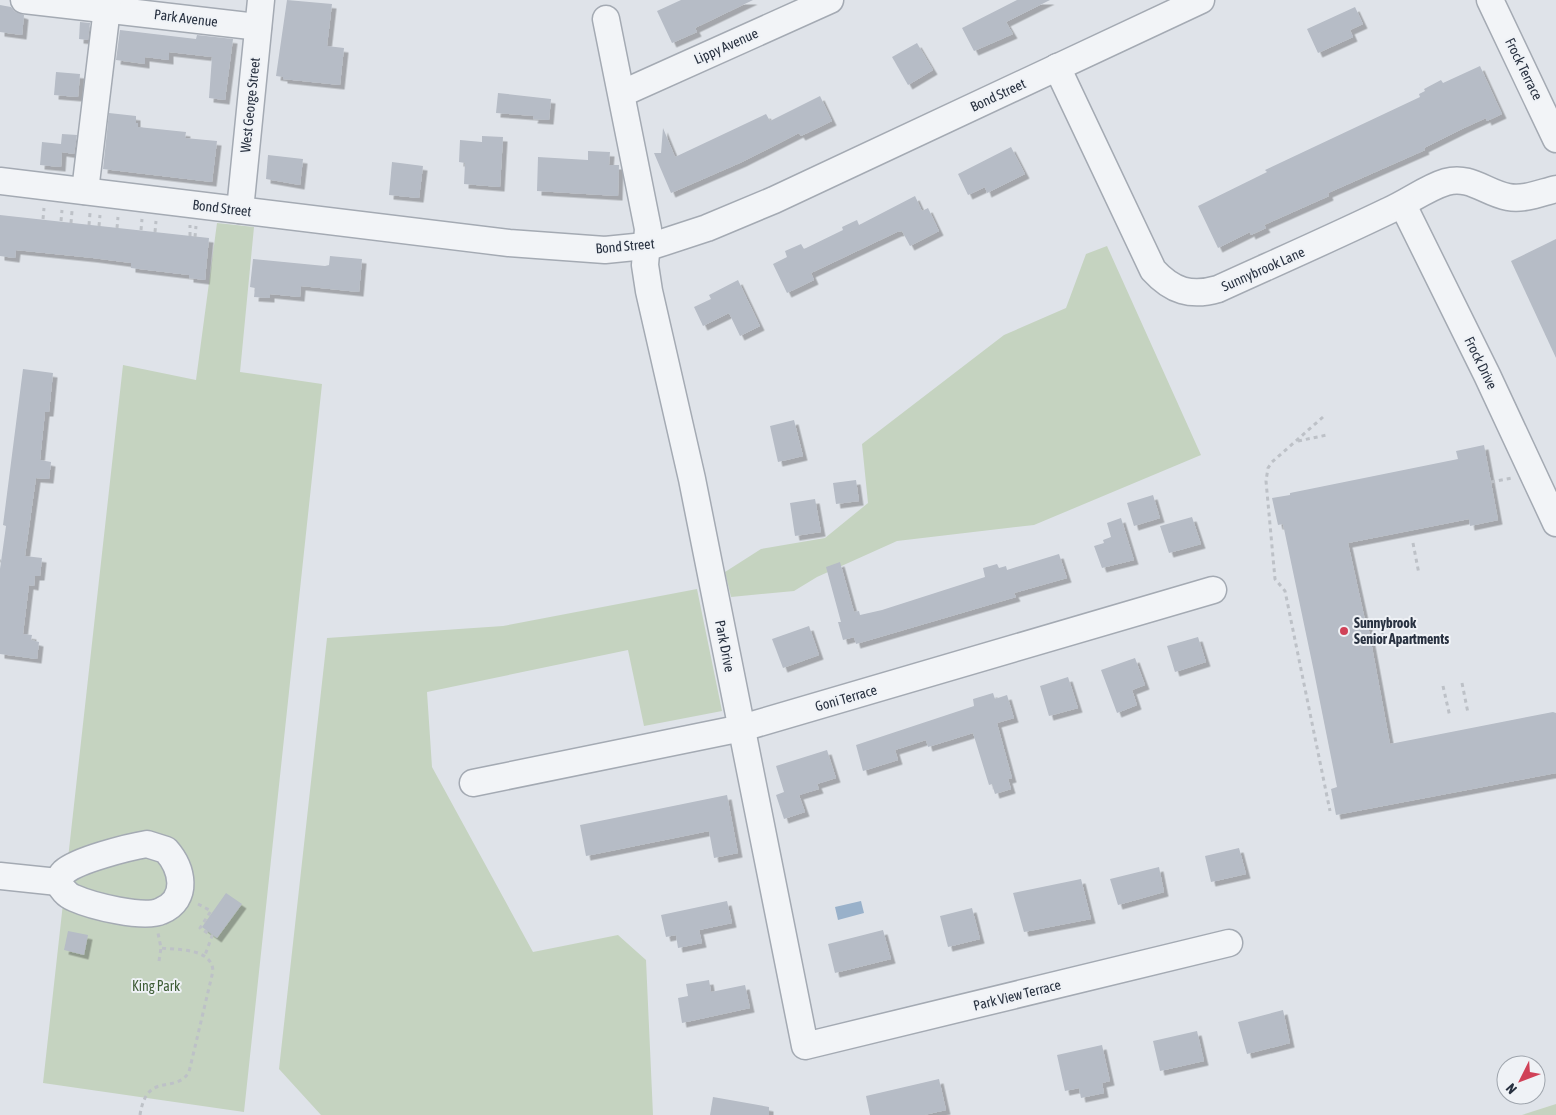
<svg xmlns="http://www.w3.org/2000/svg" width="1556" height="1115" viewBox="0 0 1556 1115" font-family="'Asap Condensed',sans-serif">
  <style>
    .green { fill: #c5d3c0 }
    .water { fill: #99b1ca }
    .building { fill: #b6bcc6; filter: url(#shadow) }
    .lines { fill: none; stroke-linecap: round; stroke-linejoin: round }
    .minor-casing { stroke: #a4aab3; stroke-width: 29 }
    .path { stroke: #bdc1c7; stroke-width: 3; stroke-dasharray: 4 4; stroke-linecap: butt }
    .minor { stroke: #f2f4f7; stroke-width: 26 }
    .poi-dot { fill: #d04258; stroke: #eff2f6; stroke-width: 2 }
    .labels { text-anchor: middle; dominant-baseline: central; stroke-width: 4; stroke-linejoin: round; paint-order: stroke }
    .street-label { font-size: 14px; fill: #283140; stroke: #eff2f6 }
    .poi-label { font-size: 14px; font-weight: bold; fill: #283140; stroke: #eff2f6; text-anchor: start }
    .park-label { font-size: 14px; fill: #3d5c35; stroke: #eff2f6 }
  </style>
  <defs>
    <filter id="shadow"><feDropShadow dx="4.5" dy="4.5" stdDeviation="0" flood-color="#0004"/></filter>
  </defs>
  <rect width="100%" height="100%" fill="#dfe3e9"/>
  <g class="green">
    <path d="M217,223L254,227L240,372L322,384L244,1112L43,1083L123,365L196,380Z"/>
    <path d="M1107,246L1201,455L1034,525L897,541L817,577L794,591L731,597L725,572L761,549L825,538L868,503L862,444L1004,335L1066,308L1086,254Z"/>
    <path d="M697,589L722,711L644,726L628,650L427,692L432,767L533,952L618,935L646,960L653,1115H321L279,1069L327,638L503,626Z"/>
    <path d="M1556,1104V1115H1522Z"/>
  </g>
  <path class="water" d="M861,901L864,913L838,920L835,907Z"/>
  <g class="building">
    <path d="M287,0L332,4L327,46L344,48L340,85L283,79V77L276,76Z"/>
    <path d="M681,0H753L695,28L697,32L672,43L657,11Z"/>
    <path d="M1017,0H1050L1006,22L1013,34L974,51L962,28Z"/>
    <path d="M0,5L11,7L15,12L24,15L22,35L0,32Z"/>
    <path d="M1355,7L1363,24L1350,30L1353,37L1318,53L1307,29Z"/>
    <path d="M80,22L90,23L88,40L79,39Z"/>
    <path d="M120,30L196,39L197,35L233,39L225,100L209,98L212,57L169,52V60L145,57V64L116,60Z"/>
    <path d="M917,43L933,70L908,85L892,57Z"/>
    <path d="M1480,66L1502,114L1487,121L1486,118L1464,128L1424,148L1425,150L1328,193L1329,196L1264,225L1266,228L1251,235L1250,232L1218,248L1198,206L1267,172L1265,170L1420,97L1419,94L1425,91L1424,89L1441,80L1443,83Z"/>
    <path d="M56,72L80,74L78,97L54,95Z"/>
    <path d="M498,93L551,99L549,120L533,119L534,116L496,113Z"/>
    <path d="M820,96L832,121L801,136L799,133L742,162L671,193L654,153H661L663,128L675,157L766,114L770,121Z"/>
    <path d="M109,113L136,116V123H138V127L186,132L185,138L217,141L212,182L103,169Z"/>
    <path d="M62,134L77,135L74,154L62,152L61,167L40,165L42,142L61,144Z"/>
    <path d="M482,136L503,137L500,187L464,184L465,163L459,162L460,140L482,142Z"/>
    <path d="M1011,147L1025,174L987,193L985,187L968,195L958,174Z"/>
    <path d="M588,151L610,152L609,165H619L618,196L537,191L538,157L588,160Z"/>
    <path d="M268,155L303,159L300,185L266,179Z"/>
    <path d="M392,162L423,166L419,198L389,195Z"/>
    <path d="M915,196L922,211L928,208L939,231L910,246L902,231L897,232L811,273L814,280L787,293L773,264L787,257L785,251L801,244L804,249L843,230L842,227L857,220L859,225Z"/>
    <path d="M0,215L209,238L205,280L189,278V275L131,268V263L93,258L16,250L15,258L0,256Z"/>
    <path d="M1556,239V358L1511,261Z"/>
    <path d="M330,256L362,259L359,292L301,286L300,297L270,294V298L254,297L255,288L250,287L253,259L325,266L329,265Z"/>
    <path d="M738,280L760,326L740,336L729,313L703,326L694,307L711,299L709,295Z"/>
    <path d="M23,369L53,373L49,412H45L40,460L51,462L49,479L36,478L25,556L42,558L40,576H35L34,586L29,585L23,634L32,635L31,640L39,642L37,659L0,654V569L6,526L3,525Z"/>
    <path d="M794,420L803,456L778,462L770,426Z"/>
    <path d="M1484,445L1498,520L1470,526L1469,519L1348,543L1365,620H1367L1390,744L1553,712L1556,713V773L1336,815L1331,789L1337,787L1314,672L1283,524L1278,525L1272,498L1290,495V493L1458,459L1456,451Z"/>
    <path d="M856,480L859,501L836,504L833,483Z"/>
    <path d="M1153,495L1160,518L1134,526L1127,503Z"/>
    <path d="M815,499L821,532L795,536L790,503Z"/>
    <path d="M1192,517L1201,544L1169,553L1160,526Z"/>
    <path d="M1121,518L1134,560L1102,568L1094,546L1104,543L1103,540L1111,537L1107,523Z"/>
    <path d="M1059,554L1067,578L1014,593L1016,597L856,644L854,637L843,640L838,622H841L826,567L840,562L854,612L859,611L860,615L882,610L985,577L983,568L997,564L999,568L1006,566L1007,570Z"/>
    <path d="M809,626L819,655L783,668L772,639Z"/>
    <path d="M1198,637L1206,662L1175,672L1167,646Z"/>
    <path d="M1135,658L1145,685L1132,690L1137,705L1117,713L1101,670Z"/>
    <path d="M1068,677L1078,708L1049,716L1040,686Z"/>
    <path d="M993,693L995,699L1007,695L1014,718L997,723L1012,778L1008,779L1011,789L995,794L992,784L989,785L973,733L928,747L926,740L895,750L898,760L863,771L856,745L974,706L973,699Z"/>
    <path d="M827,750L836,778L817,784L819,789L799,795L805,812L784,819L776,795L784,792L776,766Z"/>
    <path d="M727,795L738,853L714,858L709,831L586,856L580,825Z"/>
    <path d="M1239,848L1246,874L1211,882L1205,856Z"/>
    <path d="M1159,867L1164,892L1118,905L1110,879Z"/>
    <path d="M1081,879L1091,919L1024,932L1013,893Z"/>
    <path d="M226,893L242,904L217,938L202,927Z"/>
    <path d="M727,901L732,923L699,930L702,943L678,948L676,935L666,937L661,915Z"/>
    <path d="M972,908L980,939L948,947L940,916Z"/>
    <path d="M883,930L891,959L835,973L828,944Z"/>
    <path d="M68,931L88,935L84,955L64,950Z"/>
    <path d="M709,980L711,992L745,985L750,1008L682,1023L678,998L688,996L686,984Z"/>
    <path d="M1283,1010L1290,1043L1247,1054L1238,1022Z"/>
    <path d="M1197,1031L1204,1061L1160,1071L1153,1041Z"/>
    <path d="M1102,1045L1110,1081L1102,1083L1104,1093L1081,1098L1079,1088L1065,1091L1057,1055Z"/>
    <path d="M939,1079L946,1110L924,1115H870L866,1096Z"/>
    <path d="M713,1097L769,1107V1115H710Z"/>
  </g>
  <g class="lines">
    <g class="minor-casing">
      <g id="minor">
        <path d="M24,0L258,27"/>
        <path d="M1490,0L1556,139"/>
        <path d="M606,19L648,229L645,265L649,291L692,479L805,1046L1229,943"/>
        <path d="M1057,67L1153,270C1172,291 1191,297 1218,289C1275,263 1332,238 1388,211C1407,203 1426,188 1446,182C1470,175 1486,193 1508,197C1524,200 1540,193 1556,189"/>
        <path d="M623,93L830,0"/>
        <path d="M0,181L509,243L605,250L655,245L707,228L774,200L1201,0"/>
        <path d="M85,191L108,0"/>
        <path d="M1403,205L1487,375L1556,523"/>
        <path d="M240,210L261,0"/>
        <path d="M473,783L742,728L1213,590"/>
        <path d="M147,844L166,850C182,868 190,899 161,911C144,919 92,906 74,898C66,895 62,889 58,882C59,879 61,875 64,872C77,860 129,847 147,844Z"/>
        <path d="M0,876L58,882"/>
      </g>
    </g>
    <g class="path">
      <path d="M43,219L44,208"/>
      <path d="M61,221L62,210"/>
      <path d="M71,223L72,211"/>
      <path d="M89,225L90,213"/>
      <path d="M99,226L100,215"/>
      <path d="M117,228L118,217"/>
      <path d="M141,230L142,219"/>
      <path d="M155,232L156,221"/>
      <path d="M190,236V225"/>
      <path d="M195,237L196,226"/>
      <path d="M1323,417L1272,462L1268,468L1266,481L1275,579L1285,591L1330,811"/>
      <path d="M1298,441L1327,435"/>
      <path d="M1491,482L1512,478"/>
      <path d="M1413,543L1419,574"/>
      <path d="M0,561H1"/>
      <path d="M1382,634L1383,633"/>
      <path d="M1462,683L1468,713"/>
      <path d="M1443,686L1450,717"/>
      <path d="M198,904L211,911L200,928L212,936L205,955"/>
      <path d="M159,961L161,948"/>
      <path d="M140,1115C147,1070 175,1095 189,1072L213,971C212,948 178,950 161,948L158,933"/>
    </g>
    <use href="#minor" class="minor"/>
  </g>
  <circle class="poi-dot" cx="1344" cy="631" r="5"/>
  <g class="labels">
    <g class="street-label">
      <text transform="translate(186 18) rotate(7)">Park Avenue</text>
      <text transform="translate(726 46) rotate(-24)">Lippy Avenue</text>
      <text transform="translate(1524 69) rotate(64)">Frock Terrace</text>
      <text transform="translate(998 95) rotate(-25)">Bond Street</text>
      <text transform="translate(250 105) rotate(-84)">West George Street</text>
      <text transform="translate(222 208) rotate(7)">Bond Street</text>
      <text transform="translate(625 246) rotate(-5)">Bond Street</text>
      <text transform="translate(1263 269) rotate(-24)">Sunnybrook Lane</text>
      <text transform="translate(1481 363) rotate(64)">Frock Drive</text>
      <text transform="translate(725 646) rotate(79)">Park Drive</text>
      <text transform="translate(846 698) rotate(-16)">Goni Terrace</text>
      <text transform="translate(1017 995) rotate(-14)">Park View Terrace</text>
    </g>
    <g class="poi-label">
      <text x="1354" y="623">Sunnybrook<tspan x="1354" dy="16">Senior Apartments</tspan></text>
    </g>
    <g class="park-label">
      <text x="156" y="986">King Park</text>
    </g>
  </g>
  <g transform="translate(1521 1080) rotate(228)"><circle r="24" fill="#eff2f6" stroke="#9fa5ad"/>
  <path d="M0-4L9 19L0 12L-9 19Z" fill="#d04258"/>
  <text y="-8" font-size="14" font-weight="bold" text-anchor="middle" fill="#283140">N</text>
  </g>
</svg>
